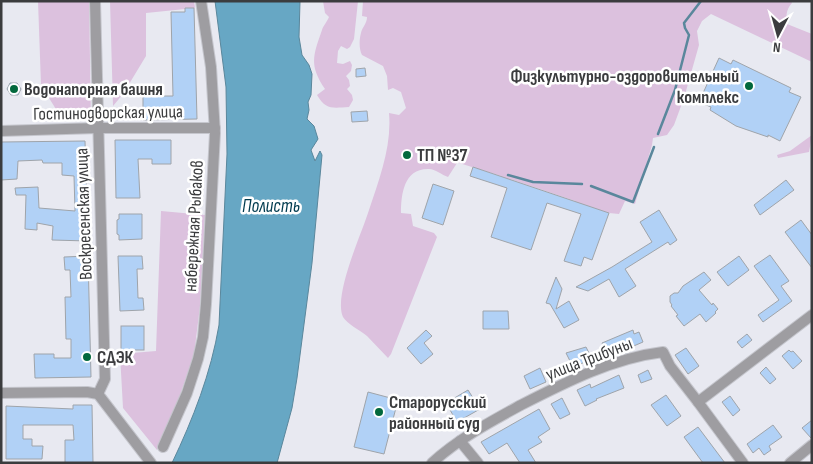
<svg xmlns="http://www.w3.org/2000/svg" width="813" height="464" viewBox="0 0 813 464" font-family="'Sofia Sans Condensed',sans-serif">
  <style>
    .green { fill: #dcc1de }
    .water { fill: #67a7c4; stroke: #5a879c }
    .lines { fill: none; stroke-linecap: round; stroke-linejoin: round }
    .stream { stroke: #5a879c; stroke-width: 2.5 }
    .building { fill: #b1d1f6; stroke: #9fa4aa }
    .minor-casing { stroke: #c5c6cd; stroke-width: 12 }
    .minor { stroke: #9e9da1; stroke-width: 10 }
    .poi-dot { fill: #02683d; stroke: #fff; stroke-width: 2 }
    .labels { text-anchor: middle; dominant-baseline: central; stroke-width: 5; stroke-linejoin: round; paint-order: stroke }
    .poi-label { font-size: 18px; font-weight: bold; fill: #3b3c3e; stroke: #fff; text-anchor: start }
    .street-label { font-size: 18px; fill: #3b3c3e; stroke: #fff }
    .water-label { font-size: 19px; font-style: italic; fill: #003b4f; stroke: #fff }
  </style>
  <rect width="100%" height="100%" fill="#e8e9f1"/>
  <g class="green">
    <path d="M38,1H89L91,119H62L41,85Z"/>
    <path d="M110,1H194L195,8L146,13V56L123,94L113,106Z"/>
    <path d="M323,1H358L354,39L350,47L347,49L341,46L338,51L337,63L343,64L350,61L352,65L351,71L346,76L349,80L350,86L347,89L352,95L353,100L349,107C332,108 326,110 317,95L325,89C309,65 313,56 322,30C323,26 327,22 329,17L325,13Z"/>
    <path d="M363,1H791L792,3C786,10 786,15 787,24L812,34V62L711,14L702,21L697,31L699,45L684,98L674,125L667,135L653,138L652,145L635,204L625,201L619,214L609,213L577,203L572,211L575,201L510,179L507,188L498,185L501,176L459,163H457L448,177C442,175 435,169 429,169C404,168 401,194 401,213L411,214L413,226L434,233L437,237L391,354L388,358C381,351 374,343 367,336C360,330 347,324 343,317C333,295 362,233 369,210C379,180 392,146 389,113L399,115L406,108L401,92L393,88L388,90L387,76L383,66L362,55C359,49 359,40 361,33C362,27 367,24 367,17L362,16Z"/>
    <path d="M812,135L809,152L778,158L777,155L790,151Z"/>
    <path d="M161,211L205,215L200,306L194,355L174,412L157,450L123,408L120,354L156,351Z"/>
  </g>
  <path class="water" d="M215,1H300L299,37L302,55L309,65L312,74L311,95L308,102L309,110L307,119L314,126L318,139L311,150L315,161L320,151L322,155L312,263L297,378L292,408L277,463H172C193,419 211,373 219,325L227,154L226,87Z"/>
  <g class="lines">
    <g class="stream">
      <path d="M658,134L675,90L689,35L685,28L684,23L701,1"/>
      <path d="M508,175L533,182L582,184"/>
      <path d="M591,186L633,202L654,147"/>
    </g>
  </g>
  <g class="building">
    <path d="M185,8H194L197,119L143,120V96H173L171,12H185Z"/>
    <path d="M719,58L731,64L733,60L791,88L789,92L801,97L780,141L768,135V137L736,126L710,110L711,107L699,102Z"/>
    <path d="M365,68L366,76L356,77V69Z"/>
    <path d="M10,83H17L21,89L18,95H11L7,89Z"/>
    <path d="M367,111L368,121L352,122L351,112Z"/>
    <path d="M115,140H171V164H152V159H138L140,198H116Z"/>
    <path d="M85,141L88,241L52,240L53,226L37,223V230L25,229L26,195H16L15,188L38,187L39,208L75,211L74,176L62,175V163H43L42,160L18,161L17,179L1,180V142Z"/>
    <path d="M473,167L609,213L592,260L584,257L581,266L564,261L581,214L547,203L531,250L491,237L507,188L470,176Z"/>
    <path d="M786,180L794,190L760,215L754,205Z"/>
    <path d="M433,184L454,191L443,225L422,218Z"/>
    <path d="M659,210L677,240L670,245L668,242L625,269L636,286L619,297L609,279L588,291L576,287L612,267L652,242L640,222Z"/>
    <path d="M119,214H142V239L119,240V235L117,234V220L119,219Z"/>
    <path d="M801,220L812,235V268L785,232Z"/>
    <path d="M770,255L789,281L781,286L792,301L763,322L758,315L779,300L754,266Z"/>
    <path d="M88,256L91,377L35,378L34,354H54V358H71V339H66L65,297H71L70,270H65L64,257Z"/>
    <path d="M118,256H142L143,269H137L138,298H143L144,310L120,311Z"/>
    <path d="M739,256L749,270L728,286L717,272Z"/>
    <path d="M704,272L711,280L699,290L712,305L713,303L718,309L715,312L716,313L706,322L700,314L684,326L676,316L678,315L671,306L672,305L670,302V296L674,293H678L683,286Z"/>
    <path d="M556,277L562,289L556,309L569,301L579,320L564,328L550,304L546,303Z"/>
    <path d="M483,311H508L509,329H483Z"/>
    <rect x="121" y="326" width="23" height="24"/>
    <path d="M426,330L432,336L424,343L433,354L421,364L407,348Z"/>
    <path d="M633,330L634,334L639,332L643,342L608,357L602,343Z"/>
    <path d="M747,334L752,340L742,348L737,342Z"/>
    <path d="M586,347L592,359L578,365L575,361L571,363L566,353Z"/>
    <path d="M686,348L699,366L688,374L675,355Z"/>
    <path d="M789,350L791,352L793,351L802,361L793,369L782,356Z"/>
    <path d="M766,367L776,379L770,384L760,373Z"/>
    <path d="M540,368L546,382L530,389L524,376Z"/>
    <path d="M648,370L652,379L641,383L638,375Z"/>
    <path d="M619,375L624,388L596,399L597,400L585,406L577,390L590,384L591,388Z"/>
    <path d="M468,390L480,409L457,422L446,403Z"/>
    <path d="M368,392L398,400L384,454L354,447Z"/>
    <path d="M666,395L681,416L667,426L651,405Z"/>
    <path d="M730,396L740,410L733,416L722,402Z"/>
    <path d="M562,398L570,414L560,419L551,404Z"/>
    <path d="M73,405H92L93,463H65V440H74L73,425H23V439H32V446H43L42,459H6V406L73,409Z"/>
    <path d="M539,409L550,429L538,437L542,442L528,450L536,463H520L507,443L489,454L481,442Z"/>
    <path d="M812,420V438H811L802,428Z"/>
    <path d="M773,425L782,437L769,446L771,450L764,455L759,448L753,453L747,444Z"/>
    <path d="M698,427L725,463H703L684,437Z"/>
  </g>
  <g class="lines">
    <g class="minor-casing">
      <g id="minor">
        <path d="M95,1L105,379L98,394"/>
        <path d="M1,131L98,128H215"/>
        <path d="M1,393L87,392L98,394L151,463"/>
        <path d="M698,402L743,463"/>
        <path d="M460,441L478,463"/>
        <path d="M163,447L187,393L198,359L203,337L206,304L215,133L211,67L201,1"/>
        <path d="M432,463C458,439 490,422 521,405C566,382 613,358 663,352L670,366L698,402L812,315"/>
        <path d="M790,463L812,445"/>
      </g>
    </g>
    <use href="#minor" class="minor"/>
  </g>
  <g class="poi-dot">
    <circle cx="749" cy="86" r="5"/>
    <circle cx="14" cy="89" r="5"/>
    <circle cx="407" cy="155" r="5"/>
    <circle cx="87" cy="357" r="5"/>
    <circle cx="379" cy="412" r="5"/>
  </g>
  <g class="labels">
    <g class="poi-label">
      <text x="739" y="76" text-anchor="end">Физкультурно-оздоровительный<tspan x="739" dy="21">комплекс</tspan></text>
      <text x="24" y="89">Водонапорная башня</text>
      <text x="417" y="155">ТП №37</text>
      <text x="97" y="357">СДЭК</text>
      <text x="389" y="402">Старорусский<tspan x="389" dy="21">районный суд</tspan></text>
    </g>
    <g class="street-label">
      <text transform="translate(108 113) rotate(-1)">Гостинодворская улица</text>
      <text transform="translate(84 214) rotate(-92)">Воскресенская улица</text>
      <text transform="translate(194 226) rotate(-87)">набережная Рыбаков</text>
      <text transform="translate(589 359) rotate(-21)">улица Трибуны</text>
    </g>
    <g class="water-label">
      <text x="271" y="206">Полисть</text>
    </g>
  </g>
  <rect width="813" height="464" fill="none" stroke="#3b3c3e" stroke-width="5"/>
  <g transform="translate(778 35) rotate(186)" stroke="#ffffff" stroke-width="4" paint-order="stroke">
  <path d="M0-4L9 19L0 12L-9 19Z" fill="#3b3c3e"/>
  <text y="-8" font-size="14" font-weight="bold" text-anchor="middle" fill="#3b3c3e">N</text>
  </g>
</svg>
